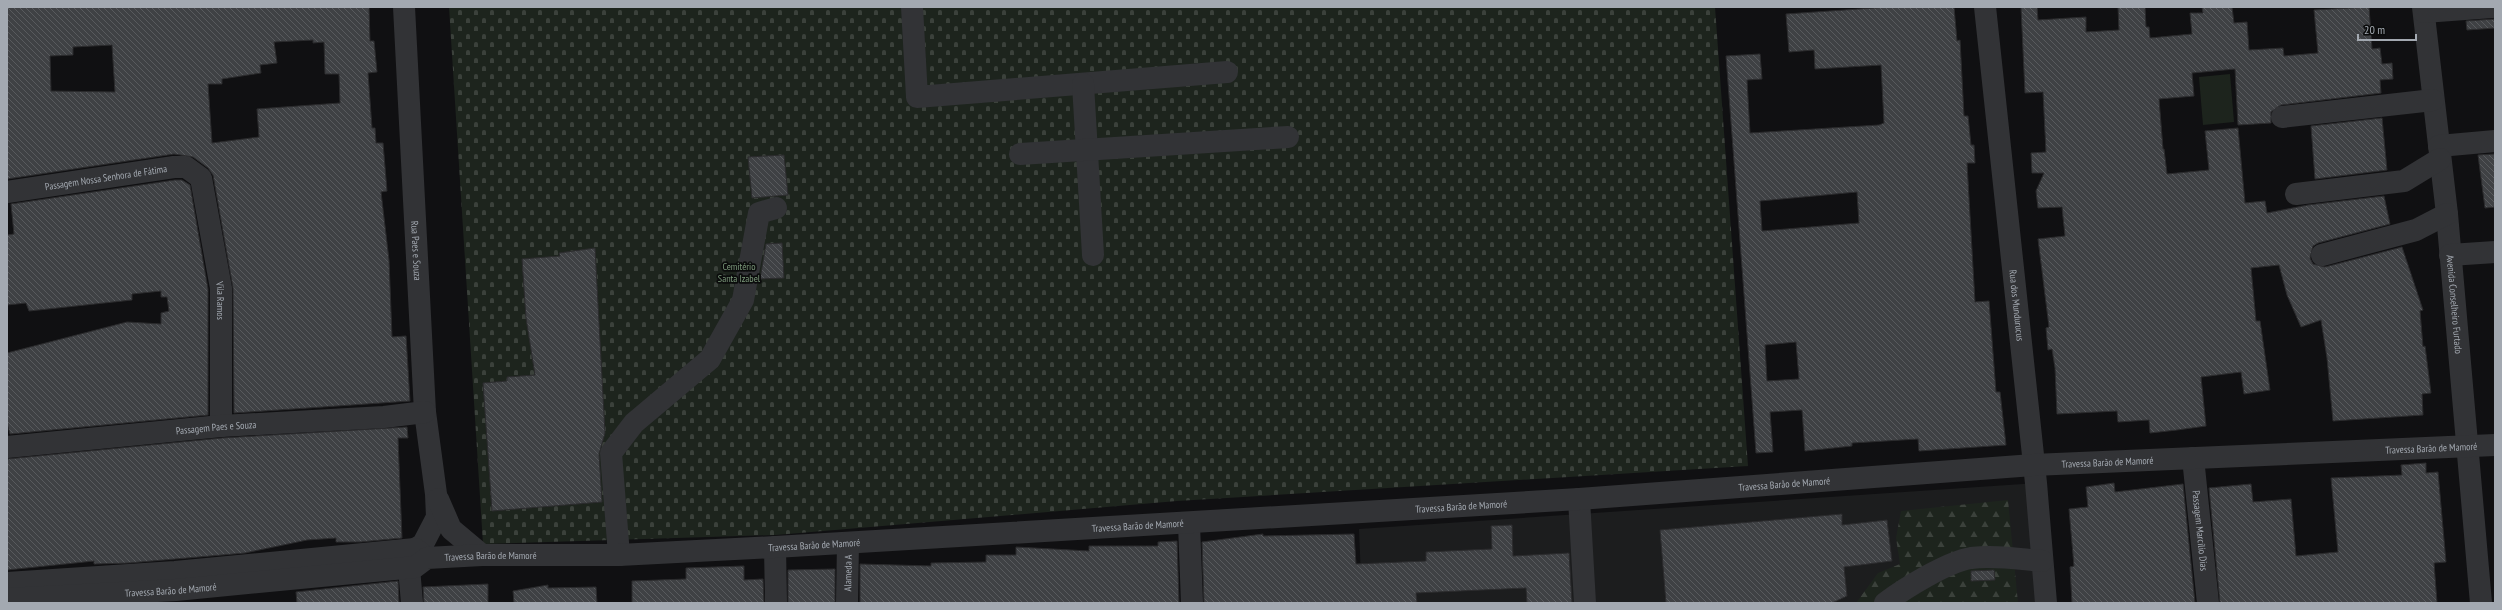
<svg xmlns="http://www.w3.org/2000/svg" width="2502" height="610" viewBox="0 0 2502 610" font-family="'PT Sans Narrow',sans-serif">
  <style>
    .built { fill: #1c1d1e }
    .forest { fill: url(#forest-firs) }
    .cemetery { fill: url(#cemetery-stones) }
    .park { fill: #1d241d }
    .building { fill: url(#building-back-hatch); stroke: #2b2b2d; fill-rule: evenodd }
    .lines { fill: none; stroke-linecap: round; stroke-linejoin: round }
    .minor { stroke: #323336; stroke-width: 22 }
    .labels { text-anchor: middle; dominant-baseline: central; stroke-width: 3.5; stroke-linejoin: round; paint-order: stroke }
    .street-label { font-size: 10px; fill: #a3a9b1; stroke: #0b0c0c }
    .park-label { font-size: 10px; fill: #7d9a7c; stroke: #0b0c0c }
  </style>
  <defs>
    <pattern id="forest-firs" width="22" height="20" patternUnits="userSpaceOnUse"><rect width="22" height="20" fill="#1d241d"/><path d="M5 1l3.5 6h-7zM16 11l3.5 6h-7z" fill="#3b413b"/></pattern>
    <pattern id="cemetery-stones" width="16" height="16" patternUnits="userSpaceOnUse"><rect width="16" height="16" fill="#1d241d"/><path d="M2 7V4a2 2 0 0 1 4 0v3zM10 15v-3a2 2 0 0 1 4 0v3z" fill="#3b413b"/></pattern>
    <pattern id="building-back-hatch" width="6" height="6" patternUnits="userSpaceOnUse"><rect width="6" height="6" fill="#3f4144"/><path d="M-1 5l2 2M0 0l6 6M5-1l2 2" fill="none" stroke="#585a5d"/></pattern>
  </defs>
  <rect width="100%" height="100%" fill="#101012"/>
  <path class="built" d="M2036,483L2046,603H1362L1359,529Z"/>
  <path class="forest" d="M2008,500L2018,603H1856L1878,573L1900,564L1896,538L1901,511Z"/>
  <path class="cemetery" d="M449,7H1715L1748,466L1177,501L776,535L483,544Z"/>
  <path class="park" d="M2230,74L2234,122L2203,125L2199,77Z"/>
  <g class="building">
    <path d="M7,7H369L370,41H374L377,72L368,73L372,128H375L376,143H383L387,191L381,192L389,260L392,337L406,336L410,401L234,413L233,288L213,175L208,168L193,157L174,154L7,179ZM313,40V43L324,42L325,74H339L340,103L257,109L259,137L212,143L208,84H222V79L261,73L260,65L277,63L274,42ZM112,45L115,92L51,91L50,56L73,55V47Z"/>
    <path d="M1889,7H1954L1957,41L1960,40L1964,116H1968L1971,145H1974L1975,163H1967L1975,302L1989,301L1996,392H2000L2006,445L1919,451L1918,439L1852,443V446L1805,451L1802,410L1770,412L1773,452L1756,453L1726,56L1760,54L1762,79L1747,80L1750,133L1879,125L1884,123L1881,65L1815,69L1814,50L1789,52L1786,14ZM1857,192L1859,223L1762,231L1760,201ZM1796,342L1799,379L1767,381L1765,345Z"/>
    <path d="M2021,7H2037L2038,20L2086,17V32L2119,30L2118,7H2145L2146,27H2149L2150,38L2192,34L2190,13H2203L2202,7H2232L2234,23L2247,22L2249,50L2283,48L2284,56L2318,53L2314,10L2369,7L2372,49L2380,48L2382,64L2392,63L2393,79L2380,80L2381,93L2281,105L2271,112V123L2238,125L2235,69L2192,73L2194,96L2159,99L2163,149H2164L2167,174L2209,170L2205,131L2238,128L2245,203L2265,201L2267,213L2308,205L2384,196L2390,224L2318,243L2313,246L2310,258L2313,264L2325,267L2402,247L2423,310L2420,311L2423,347L2425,346L2431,393L2422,394L2423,415L2333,421L2327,358L2321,320L2301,327L2287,295L2279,265L2251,268L2256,321H2260L2270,390L2244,394L2241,372L2201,377L2206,426L2177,430L2150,433L2149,420L2118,422L2117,411L2057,414L2055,368L2052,349L2048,350L2046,328L2049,327L2038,239L2065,236L2062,207L2038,208L2036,191L2044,173H2032L2031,153L2046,152L2043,92L2025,93Z"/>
    <path d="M2495,19V28L2467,30L2466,21Z"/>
    <path d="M2382,118L2387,170L2315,179L2311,126Z"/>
    <path d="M2495,154V207L2485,208L2478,155Z"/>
    <path d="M784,155L788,195L752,198L748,157Z"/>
    <path d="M175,180H182L190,185L208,289V415L10,434L7,423V353L127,322L161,324V313L169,311L167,297H161V291L132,294V300L29,311L26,303L7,305V235L14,234L11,204Z"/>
    <path d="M782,243L784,278L760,279L766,244Z"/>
    <path d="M595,248L605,433L599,454L602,502L492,511L483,383L507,381V377L535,375L526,318L522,259L560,256L559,253Z"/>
    <path d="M407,427L408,438H398L402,538L360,542H336V538L307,540L245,553L128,563L94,564V561L7,570V459L222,438Z"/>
    <path d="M2426,463V473L2438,472L2446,562L2434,563L2437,603H2220L2209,488L2251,484L2253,502L2291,499L2296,556L2338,552L2331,478L2402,475L2401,465Z"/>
    <path d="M2114,483L2115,492L2183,484L2195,603H2072L2070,567L2074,566L2069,509L2088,507L2086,487Z"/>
    <path d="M1842,514V525L1887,520L1892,561L1844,567L1847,596L1832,603H1666L1660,530Z"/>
    <path d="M1512,525L1513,556L1569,553L1572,603H1527L1526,588L1416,593L1417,603H1204L1202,542L1263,534V536L1354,534L1356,564L1426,561V552L1492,549L1491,526Z"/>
    <path d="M1177,541L1179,603H860V564L931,566V563L986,562V555H1016V547L1089,551V546H1158V542Z"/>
    <path d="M744,566V580L763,579L764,603H632V581L686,579V568Z"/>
    <path d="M835,569V603H788V570Z"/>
    <path d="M1994,570L1995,580L1971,581V571Z"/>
    <path d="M398,581L399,603H297L296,592Z"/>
    <path d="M488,584V603H424L423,587Z"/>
    <path d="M548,585V588L596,587L597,603H514L513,591Z"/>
  </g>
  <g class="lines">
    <g class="minor">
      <path id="s1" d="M404,7L425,412L436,494L437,517L423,544L415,549"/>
      <path d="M912,7L917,97L1227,72"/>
      <path id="s2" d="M1985,7L2036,483L2046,603"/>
      <path id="s3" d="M2423,7L2447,214L2481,603"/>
      <path d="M2424,12L2492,7"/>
      <path d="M1083,84L1093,255"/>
      <path d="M2282,117L2433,100"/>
      <path d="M2439,146L2495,141"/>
      <path d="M1020,154L1288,137"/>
      <path id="s4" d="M7,192L174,167H186L201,178L221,288V426"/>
      <path d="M2296,194L2404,181L2440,159"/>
      <path d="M2322,255L2416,230L2447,214"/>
      <path d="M2450,255L2495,252"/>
      <path id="s5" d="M7,447L221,426L384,417L425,412"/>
      <path id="s6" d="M2193,458L2208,603"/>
      <path d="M438,499L451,529L482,555"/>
      <path d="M1579,499L1585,603"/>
      <path d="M1189,524L1192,603"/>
      <path d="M775,547L776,603"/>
      <path d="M619,555L611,453L634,423L710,359L743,300L759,213L776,208"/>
      <path d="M409,568L412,603"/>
      <path d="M7,583L175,572L415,549L426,557"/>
      <path id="s7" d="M7,599L176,590L415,567L427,558L482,555H619L775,547L1579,499L2033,465L2495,445"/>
      <path id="s8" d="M847,603L848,543"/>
      <path d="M1885,603C1905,588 1947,562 1971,558C1995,555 2018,559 2042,561"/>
    </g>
  </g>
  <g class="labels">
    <g class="street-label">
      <text stroke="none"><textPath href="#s4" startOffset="100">Passagem Nossa Senhora de Fátima</textPath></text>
      <text stroke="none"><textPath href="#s1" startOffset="244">Rua Paes e Souza</textPath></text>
      <text stroke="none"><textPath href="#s4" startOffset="324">Vila Ramos</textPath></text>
      <text stroke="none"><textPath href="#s2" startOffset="300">Rua dos Mundurucus</textPath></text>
      <text stroke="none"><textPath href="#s3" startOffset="299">Avenida Conselheiro Furtado</textPath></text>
      <text stroke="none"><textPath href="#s5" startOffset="210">Passagem Paes e Souza</textPath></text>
      <text stroke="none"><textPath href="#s7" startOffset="2432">Travessa Barão de Mamoré</textPath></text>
      <text stroke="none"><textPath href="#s7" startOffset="2108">Travessa Barão de Mamoré</textPath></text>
      <text stroke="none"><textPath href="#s7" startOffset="1784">Travessa Barão de Mamoré</textPath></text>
      <text stroke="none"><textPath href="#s7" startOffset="1460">Travessa Barão de Mamoré</textPath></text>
      <text stroke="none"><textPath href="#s7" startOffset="1136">Travessa Barão de Mamoré</textPath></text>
      <text stroke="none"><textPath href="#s6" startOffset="73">Passagem Marcílio Dias</textPath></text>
      <text stroke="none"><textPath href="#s7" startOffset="812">Travessa Barão de Mamoré</textPath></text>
      <text stroke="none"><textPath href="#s7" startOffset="488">Travessa Barão de Mamoré</textPath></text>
      <text stroke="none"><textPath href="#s8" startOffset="30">Alameda A</textPath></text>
      <text stroke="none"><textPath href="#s7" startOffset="164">Travessa Barão de Mamoré</textPath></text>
    </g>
    <g class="park-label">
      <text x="739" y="266">Cemitério<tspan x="739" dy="12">Santa Izabel</tspan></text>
    </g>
  </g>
  <rect width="2502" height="610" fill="none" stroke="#a3a9b1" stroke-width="16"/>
  <path d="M2358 34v6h58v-6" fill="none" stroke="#a3a9b1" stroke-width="2"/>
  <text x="2364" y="34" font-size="12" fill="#a3a9b1" stroke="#0b0c0c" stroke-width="3" paint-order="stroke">20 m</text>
</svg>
